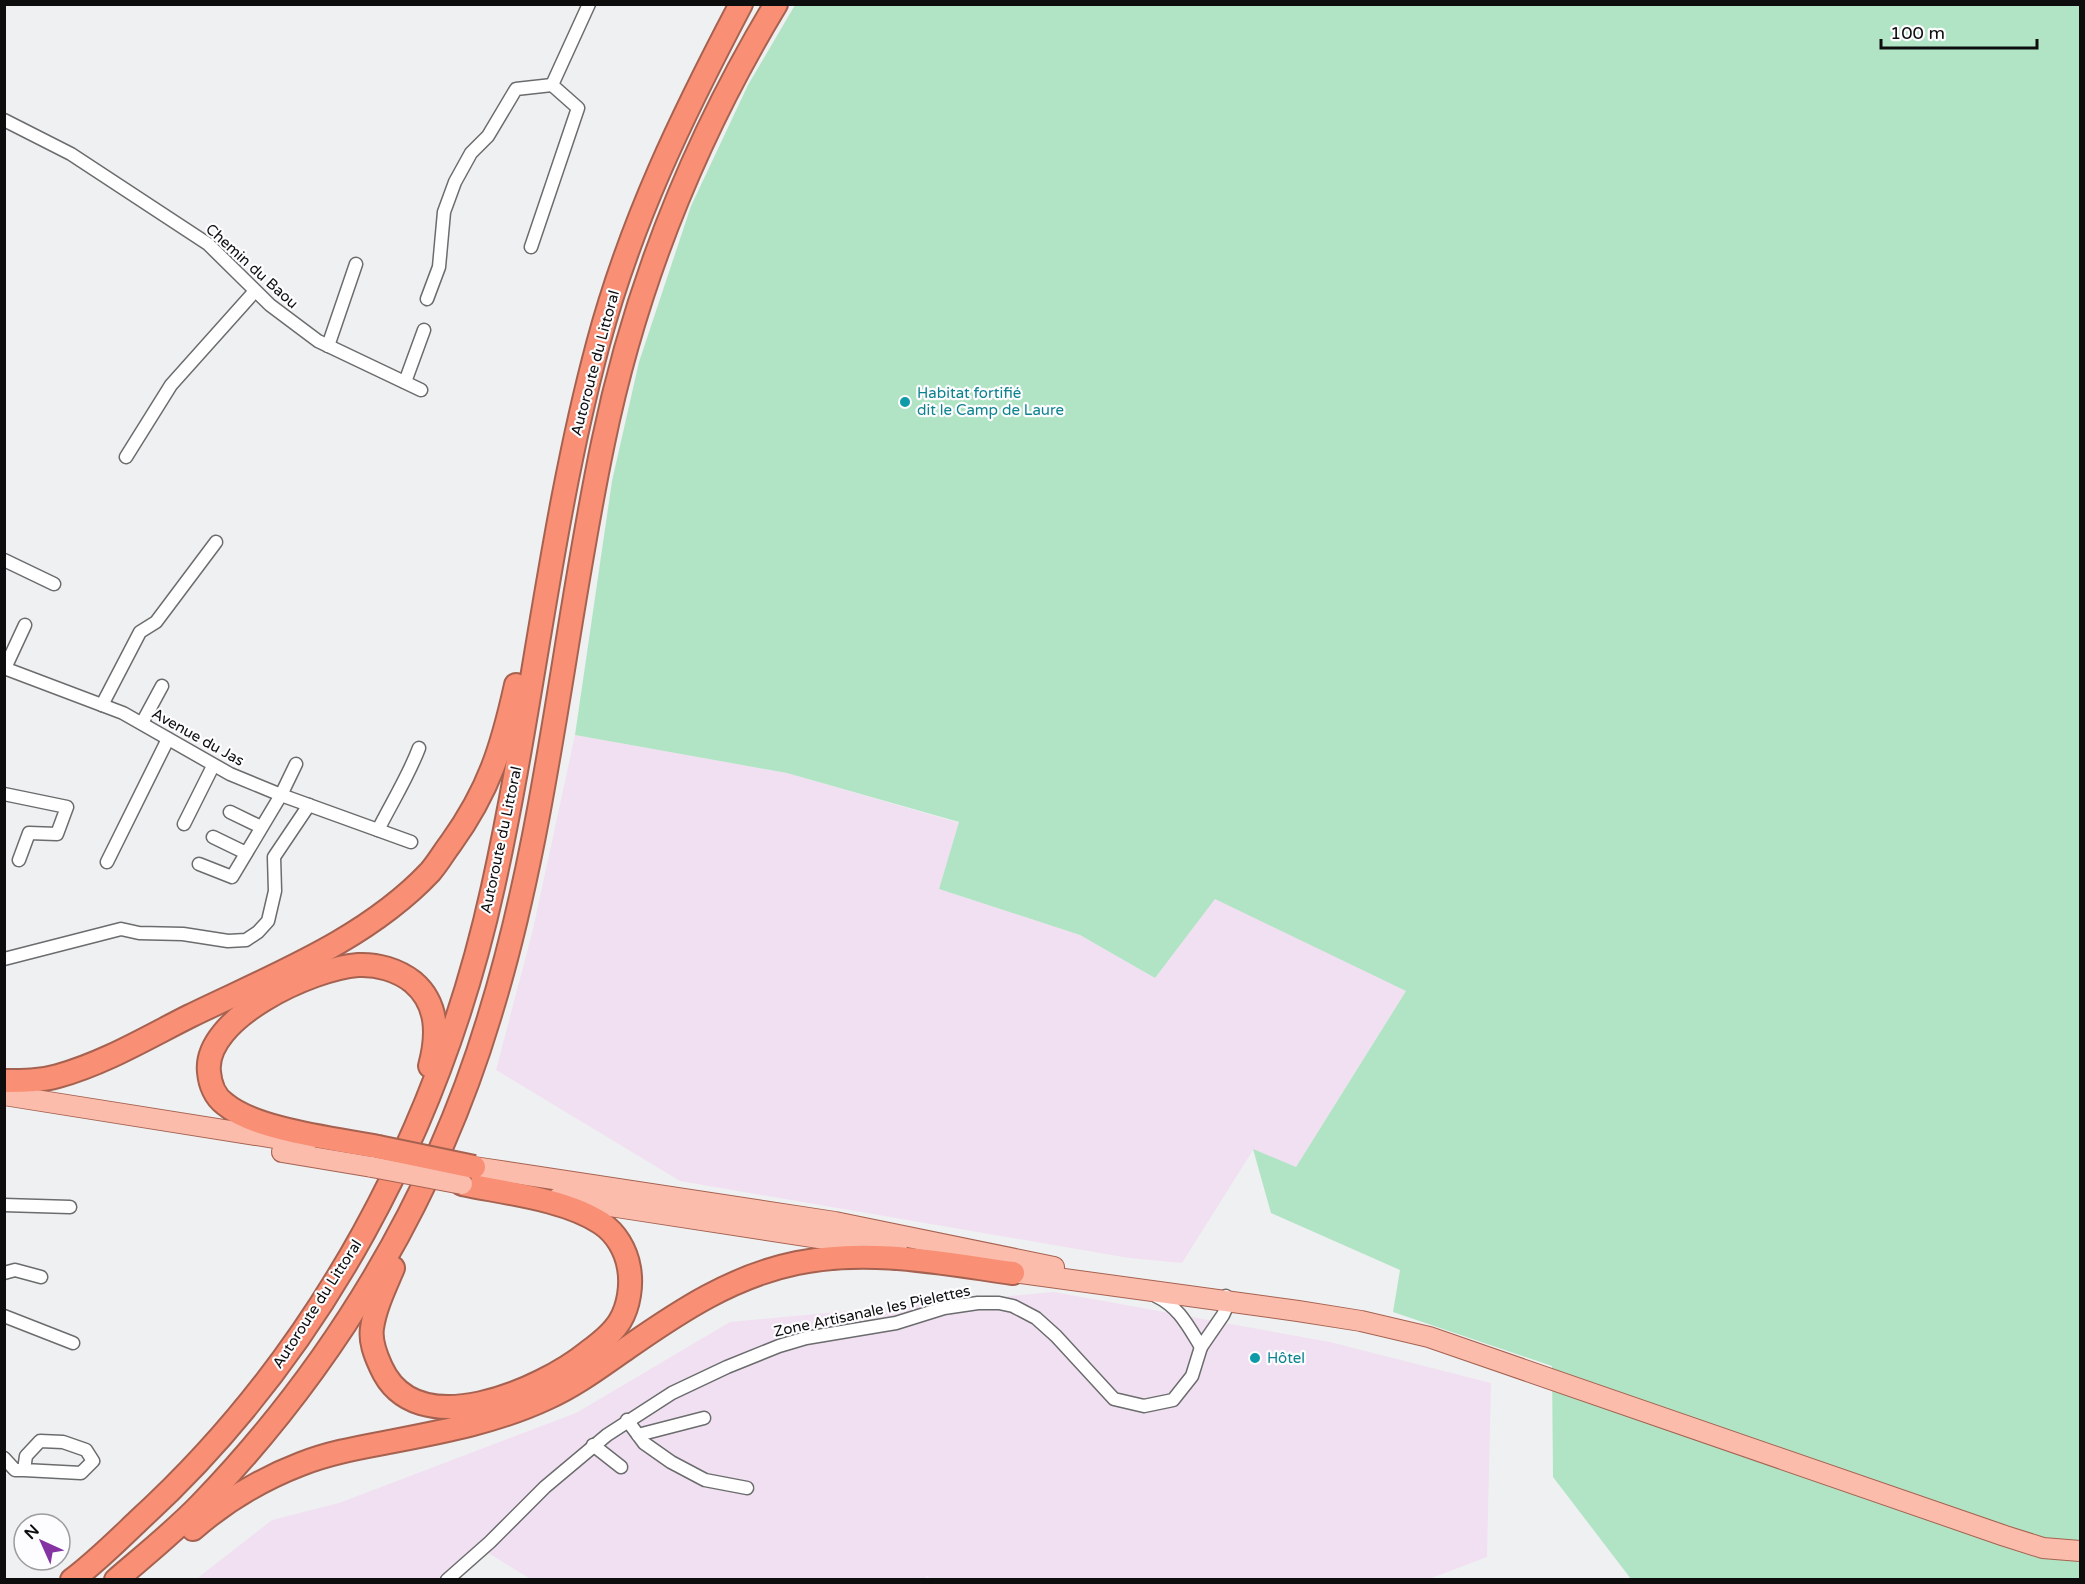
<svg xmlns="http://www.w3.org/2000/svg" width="2085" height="1584" viewBox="0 0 2085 1584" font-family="'Varela Round',sans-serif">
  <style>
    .industrial { fill: #f1e0f1 }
    .green { fill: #b1e4c5 }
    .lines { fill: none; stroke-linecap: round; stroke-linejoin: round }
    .minor-casing { stroke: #6b6c6d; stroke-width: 15 }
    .primary-casing { stroke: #a66250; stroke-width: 22 }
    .motorway-casing { stroke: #a66250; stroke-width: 26 }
    .minor { stroke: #fff; stroke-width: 12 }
    .primary { stroke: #fbbcac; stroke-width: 20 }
    .motorway { stroke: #f98f74; stroke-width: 22 }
    .primary-bridge-casing { stroke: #a66250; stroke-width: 22; stroke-linecap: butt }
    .motorway-bridge-casing { stroke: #a66250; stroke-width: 26; stroke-linecap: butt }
    .primary-bridge { stroke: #fbbcac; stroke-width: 20 }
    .motorway-bridge { stroke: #f98f74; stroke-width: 22 }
    .culture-dot { fill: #0f9aa8; stroke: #fdfdff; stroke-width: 2 }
    .labels { text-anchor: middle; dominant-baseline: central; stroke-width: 4.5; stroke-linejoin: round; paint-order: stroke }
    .street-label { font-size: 15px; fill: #0d0d0e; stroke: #fdfdff }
    .culture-label { font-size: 15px; fill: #0d838f; stroke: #fdfdff; text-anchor: start }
  </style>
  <rect width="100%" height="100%" fill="#eff0f2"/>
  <g class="industrial">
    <path d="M575,735L787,773L959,823L939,889L1080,935L1155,978L1215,898L1406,991L1296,1167L1253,1150L1182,1263L1129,1258L680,1181L496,1070L533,929Z"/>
    <path d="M1054,1292L1330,1342L1491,1383L1487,1557L1429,1579L932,1580L927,1576L925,1580H532L485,1551L452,1579L195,1580L272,1520L339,1503L576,1413L730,1322Z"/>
  </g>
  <path class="green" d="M795,5H2080V1579H1631L1553,1477L1552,1366L1393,1312L1400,1270L1271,1213L1253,1149L1296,1167L1406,991L1215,899L1155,978L1080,935L939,889L959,822L787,773L575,735L612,481L639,362L691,206L748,85Z"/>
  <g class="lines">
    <g class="minor-casing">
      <g id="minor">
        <path d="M4,120L71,154L208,244L270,305L318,341L421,390"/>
        <path d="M531,247L578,108L552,85L589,4"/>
        <path d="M427,299L439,267L444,212L455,182L471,153L488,136L516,89L552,85"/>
        <path d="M328,346L356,264"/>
        <path d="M405,382L424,330"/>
        <path d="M126,457L171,385L255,291"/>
        <path d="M4,560L54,584"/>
        <path d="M4,668L123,713L230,774L281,795L411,842"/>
        <path d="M5,668L25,625"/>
        <path d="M102,705L140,632L156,622L216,542"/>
        <path d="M142,723L162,686"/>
        <path d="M4,794L67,807L57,834L29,833L19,860"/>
        <path d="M230,812L261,827"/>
        <path d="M184,824L213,766"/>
        <path d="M378,830C392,802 408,777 419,748"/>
        <path d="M213,837L246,853"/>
        <path d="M107,862L168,739"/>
        <path d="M199,864L232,877L281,795L296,764"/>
        <path d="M4,959L121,929L139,933L183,934L228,941L246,940L258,932L268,921L275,891L274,857L309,805"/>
        <path d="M4,1205L70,1207"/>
        <path d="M4,1273L15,1270L41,1277"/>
        <path d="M1156,1296C1179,1307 1188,1326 1201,1347L1223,1315L1229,1302L1226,1296"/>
        <path d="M4,1316L73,1343"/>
        <path d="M627,1420L644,1443L671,1462L705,1480L747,1488"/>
        <path d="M638,1435L704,1418"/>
        <path d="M593,1445L621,1467"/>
        <path d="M4,1458L15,1470H24L81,1473L93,1461L86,1450L63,1442L40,1441L26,1456L24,1470"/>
        <path d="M447,1580L490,1542L545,1487L607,1435L672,1393L727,1367L779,1346L806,1338L896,1323L944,1308L978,1303H999L1013,1306L1036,1318L1056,1336L1114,1399L1144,1406L1173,1400L1192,1376L1201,1347"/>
      </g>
    </g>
    <g class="primary-casing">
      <g id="primary">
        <path d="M4,1095L306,1143"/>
        <path d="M282,1152L372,1167"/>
        <path d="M474,1167L835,1222L1054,1267"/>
        <path d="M558,1198L897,1250"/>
        <path d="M999,1270L1298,1311L1361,1321L1429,1337L2005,1536L2043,1548L2080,1551"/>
      </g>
    </g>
    <g class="motorway-casing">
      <g id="motorway">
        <path d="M4,1081C22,1081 41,1081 58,1076C105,1063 148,1037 190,1016C272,976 366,940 430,872C438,863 444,852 451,843C489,790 502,748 516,685"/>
        <path d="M378,1147C337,1139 256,1130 225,1104C215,1097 210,1084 209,1072C203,1018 313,968 358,965C377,964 398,970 413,982C439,1004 438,1036 430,1066"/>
        <path d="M393,1268C385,1287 375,1307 372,1328C370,1341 375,1354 381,1367C416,1446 541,1390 588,1352C599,1344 613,1333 620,1321C629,1306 632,1285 629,1268C626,1250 616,1233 601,1223C565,1199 505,1193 462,1184"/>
        <path d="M193,1529C225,1501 262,1479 301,1464C331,1452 363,1447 394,1441C446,1431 498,1421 547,1398C576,1385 601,1366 627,1348C680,1311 733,1276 797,1263C869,1248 941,1263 1013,1273"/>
        <path d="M72,1580C96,1562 117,1541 138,1521C321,1354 440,1128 493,887C533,707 550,523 598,344C631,221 682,116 741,4"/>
        <path d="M116,1580C145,1555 175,1531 201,1504C333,1367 434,1200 489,1018C547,831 563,634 603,443C635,288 694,140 776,4"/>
      </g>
    </g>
    <use href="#minor" class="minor"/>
    <use href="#primary" class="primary"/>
    <use href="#motorway" class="motorway"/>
    <g class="primary-bridge-casing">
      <path id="primary-bridge" d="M372,1167L462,1184"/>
    </g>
    <g class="motorway-bridge-casing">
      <path id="motorway-bridge" d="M378,1147L474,1167"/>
    </g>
    <use href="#primary-bridge" class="primary-bridge"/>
    <use href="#motorway-bridge" class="motorway-bridge"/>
  </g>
  <g class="culture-dot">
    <circle cx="905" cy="402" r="6"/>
    <circle cx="1255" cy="1358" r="6"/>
  </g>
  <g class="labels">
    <g class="street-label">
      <text transform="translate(252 266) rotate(42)">Chemin du Baou</text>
      <text transform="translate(595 363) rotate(-75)">Autoroute du Littoral</text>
      <text transform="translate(198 737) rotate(29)">Avenue du Jas</text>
      <text transform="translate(501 840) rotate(-78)">Autoroute du Littoral</text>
      <text transform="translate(317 1304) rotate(-57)">Autoroute du Littoral</text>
      <text transform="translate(872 1311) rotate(-12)">Zone Artisanale les Pielettes</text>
    </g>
    <g class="culture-label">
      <text x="917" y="393">Habitat fortifié<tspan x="917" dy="17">dit le Camp de Laure</tspan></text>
      <text x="1267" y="1358">Hôtel</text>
    </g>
  </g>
  <rect width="2085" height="1584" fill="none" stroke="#0d0d0e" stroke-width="12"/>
  <g transform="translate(42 1542) rotate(315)"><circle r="28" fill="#fdfdff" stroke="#9d9d9f" stroke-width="1.5"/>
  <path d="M0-4.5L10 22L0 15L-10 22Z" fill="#8533a2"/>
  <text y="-9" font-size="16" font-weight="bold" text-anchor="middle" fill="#0d0d0e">N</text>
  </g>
  <path d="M1881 39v9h156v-9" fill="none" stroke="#0d0d0e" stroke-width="3"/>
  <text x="1890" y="39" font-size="18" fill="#0d0d0e" stroke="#fdfdff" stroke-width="4.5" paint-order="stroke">100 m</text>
</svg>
